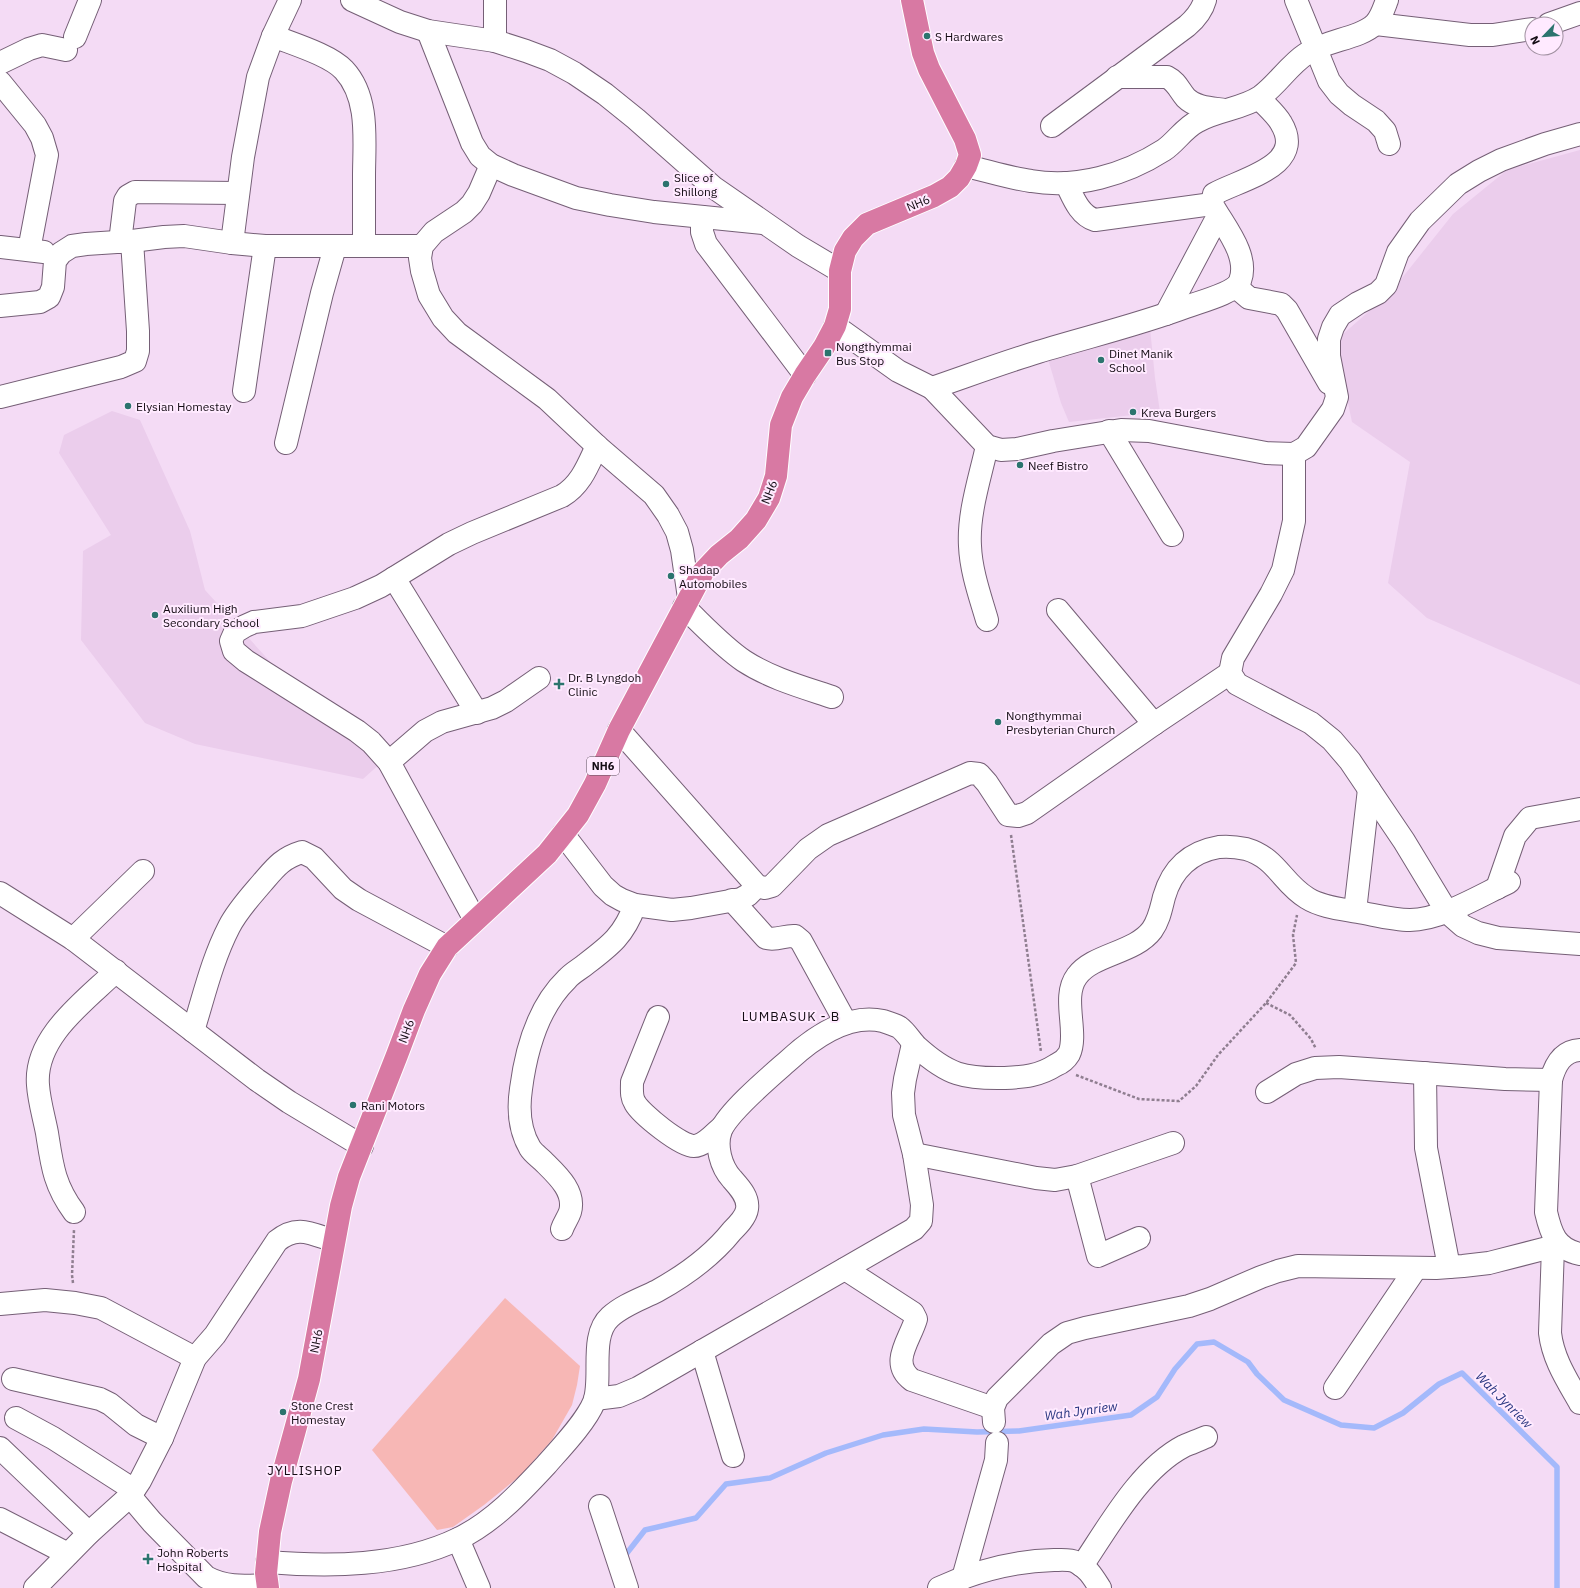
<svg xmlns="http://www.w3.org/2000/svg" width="1580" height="1588" viewBox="0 0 1580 1588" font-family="'IBM Plex Sans',sans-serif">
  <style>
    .built { fill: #ebcdec }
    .pitch { fill: #f7b7b5 }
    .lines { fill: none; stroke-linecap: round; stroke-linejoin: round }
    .stream { stroke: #a4b9fb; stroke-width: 5.5 }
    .minor-casing { stroke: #755f76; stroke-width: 24 }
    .highway-casing { stroke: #fff; stroke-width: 24 }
    .path { stroke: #8f7e90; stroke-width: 2.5; stroke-dasharray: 3 2; stroke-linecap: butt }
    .minor { stroke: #fff; stroke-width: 22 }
    .highway { stroke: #d879a3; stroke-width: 22 }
    .poi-dot { fill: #2b746e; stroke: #ffeaff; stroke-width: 1.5 }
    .labels { text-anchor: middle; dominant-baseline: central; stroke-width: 4; stroke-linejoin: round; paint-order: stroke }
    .shield { fill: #ffeaff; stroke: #5a4f5a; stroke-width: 1 }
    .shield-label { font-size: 11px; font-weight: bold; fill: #140c14 }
    .poi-label { font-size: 12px; fill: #140c14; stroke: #ffeaff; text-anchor: start }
    .street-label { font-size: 12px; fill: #140c14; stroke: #ffeaff }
    .neighbourhood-label { font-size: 13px; letter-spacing: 1px; fill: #140c14; stroke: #ffeaff }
    .water-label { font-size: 13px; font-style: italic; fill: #26347f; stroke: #ffeaff }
  </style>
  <rect width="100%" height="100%" fill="#f4dbf5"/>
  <g class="built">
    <path d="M1580,150V685L1427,618L1388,583L1410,462L1352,422L1335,341L1390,293L1453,214L1507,170Z"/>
    <path d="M1149,318L1155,378L1160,412L1069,422L1061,403L1043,342Z"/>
    <path d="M112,411L140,420L190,531L205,590L275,667L392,753L363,779L195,744L145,723L81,640L83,551L111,535L59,453L64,435Z"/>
  </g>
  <path class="pitch" d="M505,1298L580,1366L577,1385L572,1405L552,1440L521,1475L484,1505L453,1527L437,1530L372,1450Z"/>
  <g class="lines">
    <path class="stream" d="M627,1553L645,1530L696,1518L726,1484L770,1478L826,1453L883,1435L924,1429L977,1432L1019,1431L1131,1415L1157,1397L1175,1369L1197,1344L1214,1342L1248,1362L1257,1374L1284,1400L1341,1425L1374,1428L1403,1413L1439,1384L1462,1373L1557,1467V1588"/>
    <g class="minor-casing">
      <g id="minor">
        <path d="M352,0L400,22L428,31L495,41L526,51L550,60L574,73L605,94L636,119L713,187L798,246L840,271"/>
        <path d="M495,0V41"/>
        <path d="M1296,0L1329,81L1339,94L1352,105L1376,121L1385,131L1389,144"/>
        <path d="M1376,24L1470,35H1493L1532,29"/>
        <path d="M1549,24L1580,13"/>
        <path d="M428,31L472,143L480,156L491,165L513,175L576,198L610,205L654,212L763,223"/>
        <path d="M273,36C293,44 330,55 344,70C370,98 364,142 364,176C364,200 364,223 364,246"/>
        <path d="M75,37L90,0"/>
        <path d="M0,63L29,49L42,45L66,50"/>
        <path d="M1117,77H1167C1177,82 1179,90 1186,98C1196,108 1212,108 1225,110"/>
        <path d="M0,82L35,125L42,138L47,155L29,250"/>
        <path d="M1052,126L1187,26C1195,19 1202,11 1205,0"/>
        <path d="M491,165L479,193L472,204L464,212L434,232L422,246L420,258L422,271L429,295L443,318L457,333L547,399L597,446L654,495L668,515L677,532L682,550L689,598"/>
        <path d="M966,166C988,171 1009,178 1031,181C1076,189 1125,175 1164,150C1176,142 1184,128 1198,121C1217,110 1242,109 1260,97C1277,85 1289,65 1306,54C1326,40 1359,39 1375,24C1381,18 1384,8 1387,0"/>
        <path d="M1066,183C1073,197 1079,215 1095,220L1212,204"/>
        <path d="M702,217V232L706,244L805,375"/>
        <path d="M120,242L125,201L128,196L135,192L238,193"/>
        <path d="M232,243L243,157L258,77L273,36L290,0"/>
        <path d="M0,247L44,252"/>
        <path d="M1236,287L1249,298L1281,304L1287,310L1329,383"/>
        <path d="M0,306L40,302L49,297L53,287L55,261L61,253L72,246L86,244L132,241L164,237L184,236L232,243L265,246H422"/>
        <path d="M1166,314L1218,216"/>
        <path d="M835,326L898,371L932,388L987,446L1001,450L1017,449L1053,441L1121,430L1149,431L1266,453L1294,454L1306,447L1333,409L1337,397L1329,356V339L1333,327L1340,315L1358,303L1378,293L1386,285L1398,252L1420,221L1458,184L1479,171L1501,160L1545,144L1580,134"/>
        <path d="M932,388C967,376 1002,363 1038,352C1087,337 1138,325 1186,307C1199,302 1235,293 1240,281C1250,255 1223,225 1212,204L1214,194C1241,179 1307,166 1281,123C1276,114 1266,106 1259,98"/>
        <path d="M244,391L265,246"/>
        <path d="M0,397L121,367L135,361L138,351V331L132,241"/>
        <path d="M1109,431L1172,535"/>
        <path d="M286,443L322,293L335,247"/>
        <path d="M987,446C980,478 968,513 970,546C971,571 980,596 987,620"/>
        <path d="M1294,454V521L1283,570L1271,594L1233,658L1230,673L1237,684L1311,723L1332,740L1350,761L1404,841L1447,912L1463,926L1478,933L1498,938L1580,944"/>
        <path d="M394,578L477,713"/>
        <path d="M684,607C703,625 722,646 744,661C770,678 802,687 832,697"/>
        <path d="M1058,610L1154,724"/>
        <path d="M619,730L757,886L765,888L772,886L808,849L828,835L970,773L979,774L987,783L1008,815L1018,816L1027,813L1154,724L1230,673"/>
        <path d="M389,762L425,731L442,722L492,708L506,701L539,678"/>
        <path d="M563,834L603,886L613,895L622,900L635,905L672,910L691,908L741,899L748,895L757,886"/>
        <path d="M1497,888L1515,836L1530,818L1580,809"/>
        <path d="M0,893L73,939L257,1080L289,1102L362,1146"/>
        <path d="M732,900L766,938C777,941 785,935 795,936L801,941L846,1023"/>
        <path d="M1355,911L1369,789"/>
        <path d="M475,920L389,762L371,742L357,731L246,661L234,651L231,641L235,632L245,626L254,622L302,616L355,598L381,586L449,544L472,533L562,496C581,485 588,465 597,446"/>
        <path d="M73,939L143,871"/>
        <path d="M658,1017L632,1082C632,1090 631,1097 635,1103C641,1114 682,1147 694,1146C704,1146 715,1133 722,1127"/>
        <path d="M193,1031C204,996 212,960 229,927C237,911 250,897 262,883C275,868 282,858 302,852L314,858L343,889L359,900L447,947"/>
        <path d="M1580,1050C1562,1051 1555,1065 1551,1080L1546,1212C1551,1234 1556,1249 1580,1254"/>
        <path d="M1425,1073L1426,1148L1449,1267"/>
        <path d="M1267,1092L1296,1074L1315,1068L1339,1067L1505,1079L1551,1080"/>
        <path d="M914,1154L1036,1178L1055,1180L1077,1176L1173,1143"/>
        <path d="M1077,1176L1098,1256L1139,1238"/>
        <path d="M74,1212C54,1185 52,1165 47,1133C44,1117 39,1101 38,1085C34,1037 85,1001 116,971"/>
        <path d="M562,1229C564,1223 568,1218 570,1212C576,1191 556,1174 543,1161C539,1157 533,1153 530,1148C520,1131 518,1109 521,1089C526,1050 538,1007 567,979C572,973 580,969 586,964C611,945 624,935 635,905"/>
        <path d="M1553,1247L1550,1333C1553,1359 1567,1380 1580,1403"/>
        <path d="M845,1269L913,1313L916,1319C910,1340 889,1363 912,1380L993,1408"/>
        <path d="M0,1304L45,1300L75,1303L101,1308L195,1358"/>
        <path d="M702,1351L733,1456"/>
        <path d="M13,1379L100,1399L110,1404L136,1425L162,1438"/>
        <path d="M1335,1388L1416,1268"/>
        <path d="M595,1399L619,1396L638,1388L914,1229L921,1221L922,1205L914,1154L904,1115L903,1093L905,1079L913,1044"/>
        <path d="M16,1418L53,1438L134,1490"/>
        <path d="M994,1422L993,1408L997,1398L1051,1344L1067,1333L1085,1328L1189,1306L1210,1299L1261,1277L1278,1271L1298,1266L1436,1268L1463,1266L1489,1263L1559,1245"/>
        <path d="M0,1448L89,1533"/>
        <path d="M130,1496L152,1522L206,1577C226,1588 245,1586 267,1585"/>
        <path d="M600,1506L627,1588"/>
        <path d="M0,1519L68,1554"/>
        <path d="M458,1539L479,1588"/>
        <path d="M267,1562C329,1567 400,1567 458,1539C493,1522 520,1493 546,1465C560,1449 586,1422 594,1402C603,1378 589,1336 610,1317C623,1305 641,1299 657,1291C684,1276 712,1256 732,1231C737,1226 746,1217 747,1209C749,1197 739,1187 732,1179C721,1167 715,1146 721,1130C729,1111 772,1075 789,1060C814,1037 848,1013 883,1021C886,1022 897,1026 899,1027C906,1032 911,1041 917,1047C948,1075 964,1079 1005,1078C1024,1077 1039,1076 1056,1065C1061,1063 1066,1059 1069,1054C1079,1033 1061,997 1077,976C1093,954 1135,953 1152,930C1159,920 1161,909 1164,897C1172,869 1190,852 1219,847C1229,846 1237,847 1246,849C1277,858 1282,883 1307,898C1321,907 1342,909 1358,912C1375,915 1393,920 1410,920C1441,920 1481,895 1509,882"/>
        <path d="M1082,1566C1109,1526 1140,1469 1184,1446C1191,1443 1199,1440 1206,1437"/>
        <path d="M963,1578L996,1460L997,1443"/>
        <path d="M35,1588L89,1533L130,1496L140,1481L162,1438L195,1358L215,1335L277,1241C297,1224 312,1234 334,1241"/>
        <path d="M939,1588C975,1571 1015,1561 1054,1560C1061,1560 1070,1559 1076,1562C1088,1568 1093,1577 1100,1588"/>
      </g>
    </g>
    <g class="highway-casing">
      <path id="highway" d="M268,1588L266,1573L270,1532L281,1481L309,1379L341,1206L349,1177L397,1055L414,1010L430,974L447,947L547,854L578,815L595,784L619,730L703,572L719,555L739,539L756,520L769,498L776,476L781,425L792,397L805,375L824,347L835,326L840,309V271L845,251L853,238L867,224L934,196L950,187L959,178L966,166L970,155L965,139L929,69L923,53L912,0"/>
    </g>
    <g class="path">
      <path d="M1011,835L1041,1052"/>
      <path d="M1266,1003L1290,1015L1311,1039L1316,1049"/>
      <path d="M1076,1075L1139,1099L1179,1101L1196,1086L1218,1055L1266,1003L1296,963L1293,935L1297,915"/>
      <path d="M73,1283L72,1275L74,1230"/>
    </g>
    <use href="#minor" class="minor"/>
    <use href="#highway" class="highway"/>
  </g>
  <g class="poi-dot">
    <circle cx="927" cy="36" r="4"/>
    <circle cx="666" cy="184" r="4"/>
    <rect x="824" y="349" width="8" height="8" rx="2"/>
    <circle cx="1101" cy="360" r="4"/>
    <circle cx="128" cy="406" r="4"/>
    <circle cx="1133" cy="412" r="4"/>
    <circle cx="1020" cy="465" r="4"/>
    <circle cx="671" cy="576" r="4"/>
    <circle cx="155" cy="615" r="4"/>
    <path d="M557 678h4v4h4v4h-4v4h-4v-4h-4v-4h4z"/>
    <circle cx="998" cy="722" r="4"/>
    <circle cx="353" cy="1105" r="4"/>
    <circle cx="283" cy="1412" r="4"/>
    <path d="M146 1553h4v4h4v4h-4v4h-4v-4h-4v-4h4z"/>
  </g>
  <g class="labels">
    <rect class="shield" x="587" y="757" width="32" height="18" rx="3"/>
    <g class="shield-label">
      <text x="603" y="766">NH6</text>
    </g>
    <g class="poi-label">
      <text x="935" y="36">S Hardwares</text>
      <text x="674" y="177">Slice of<tspan x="674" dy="14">Shillong</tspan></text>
      <text x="836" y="346">Nongthymmai<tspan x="836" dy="14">Bus Stop</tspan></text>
      <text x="1109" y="353">Dinet Manik<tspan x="1109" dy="14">School</tspan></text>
      <text x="136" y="406">Elysian Homestay</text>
      <text x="1141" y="412">Kreva Burgers</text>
      <text x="1028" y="465">Neef Bistro</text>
      <text x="679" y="569">Shadap<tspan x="679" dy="14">Automobiles</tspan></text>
      <text x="163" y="608">Auxilium High<tspan x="163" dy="14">Secondary School</tspan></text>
      <text x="568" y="677">Dr. B Lyngdoh<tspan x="568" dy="14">Clinic</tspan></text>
      <text x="1006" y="715">Nongthymmai<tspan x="1006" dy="14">Presbyterian Church</tspan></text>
      <text x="361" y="1105">Rani Motors</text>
      <text x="291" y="1405">Stone Crest<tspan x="291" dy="14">Homestay</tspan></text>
      <text x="157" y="1552">John Roberts<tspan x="157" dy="14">Hospital</tspan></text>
    </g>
    <g class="street-label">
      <text transform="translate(918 203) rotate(-23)">NH6</text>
      <text transform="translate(769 492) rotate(-69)">NH6</text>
      <text transform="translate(406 1031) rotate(-70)">NH6</text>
      <text transform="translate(316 1341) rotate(-79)">NH6</text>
    </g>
    <g class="neighbourhood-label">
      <text x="791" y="1016">LUMBASUK - B</text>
      <text x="305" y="1470">JYLLISHOP</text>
    </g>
    <g class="water-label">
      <text transform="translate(1504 1400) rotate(45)">Wah Jynriew</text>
      <text transform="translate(1081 1411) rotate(-8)">Wah Jynriew</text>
    </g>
  </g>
  <g transform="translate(1544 36) rotate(245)"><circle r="19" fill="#ffeaff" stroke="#a191a1"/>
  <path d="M0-3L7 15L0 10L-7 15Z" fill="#2b746e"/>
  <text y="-6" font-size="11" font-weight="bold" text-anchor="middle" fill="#140c14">N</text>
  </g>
</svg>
